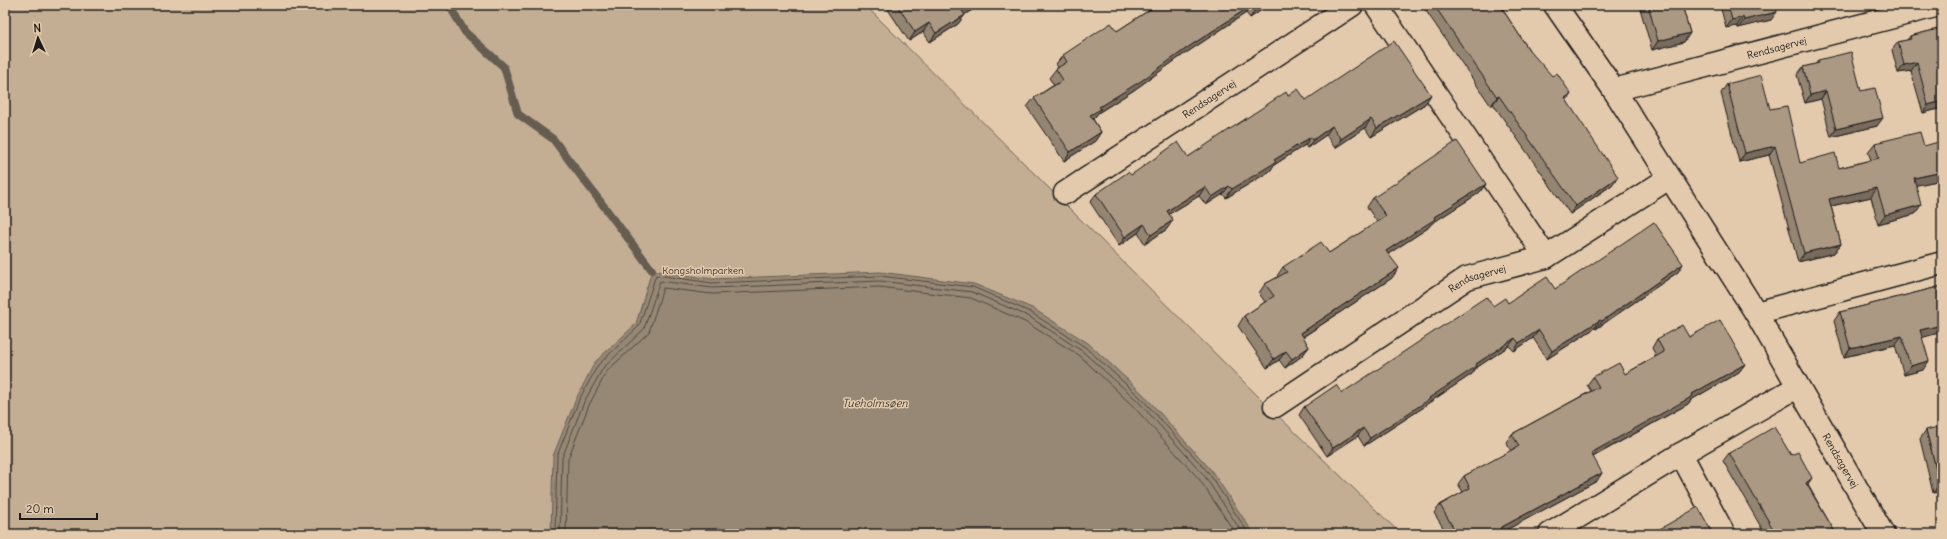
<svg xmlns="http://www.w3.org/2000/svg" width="1947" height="539" viewBox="0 0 1947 539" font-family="Delius,sans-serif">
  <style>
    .green { fill: #c3ae94; stroke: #706558 }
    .water { fill: #978875; stroke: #665d51 }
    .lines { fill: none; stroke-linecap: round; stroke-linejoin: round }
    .shore { stroke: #4d4740; stroke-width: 1 }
    .stream { stroke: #665d51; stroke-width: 8 }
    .minor-casing { stroke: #1c1c1c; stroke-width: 25 }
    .minor { stroke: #e4caac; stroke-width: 22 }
    .wall { fill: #948472; stroke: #1c1c1c }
    .shaded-wall { fill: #786b5c; stroke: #1c1c1c }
    .building { fill: #ac9984; stroke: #1c1c1c }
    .labels { text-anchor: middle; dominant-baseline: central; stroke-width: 3; stroke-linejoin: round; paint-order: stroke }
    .street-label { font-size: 10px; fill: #1c1c1c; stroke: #e4caac }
    .park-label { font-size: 10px; fill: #3d3934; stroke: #e4caac }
    .water-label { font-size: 11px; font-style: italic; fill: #413c37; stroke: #e4caac }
  </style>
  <rect width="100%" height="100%" fill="#e4caac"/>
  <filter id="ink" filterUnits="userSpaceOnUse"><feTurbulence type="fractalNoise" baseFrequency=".025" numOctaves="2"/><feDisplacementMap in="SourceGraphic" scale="8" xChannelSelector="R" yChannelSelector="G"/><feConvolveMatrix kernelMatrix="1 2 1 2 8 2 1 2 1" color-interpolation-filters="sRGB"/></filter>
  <g filter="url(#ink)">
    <path class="green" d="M5,5H865L1273,411L1401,534H5Z"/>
    <path class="water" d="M652,270L712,279L880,272L974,284L1032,308L1088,343L1143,394L1211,470L1254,534H551L553,456L576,399L595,362L636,324Z"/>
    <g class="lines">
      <g class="shore">
        <path d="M555,534L557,456L579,400L598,365L639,326L656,275L712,283L880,276L973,287L1030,312L1085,347L1140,397L1208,472L1249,534"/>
        <path d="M560,534L562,458L584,402L603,368L644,329L660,281L712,288L880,281L972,292L1028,316L1082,351L1137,400L1204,475L1243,534"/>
        <path d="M566,534L568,459L589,405L607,371L649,332L663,288L712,294L879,287L971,298L1025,322L1079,355L1132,405L1199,479L1236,534"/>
      </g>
      <path class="stream" d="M449,5L465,32L504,67L518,114L553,139L652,270"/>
      <g class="minor-casing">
        <g id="minor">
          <path d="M1376,5L1546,257"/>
          <path id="s1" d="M1555,5L1614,90L1756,313L1883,534"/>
          <path id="s2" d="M1614,90L1939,5"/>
          <path id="s3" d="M1065,193L1352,5"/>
          <path d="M1756,313L1942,263"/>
          <path id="s4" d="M1275,406L1467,278L1546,257L1669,178"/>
          <path d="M1681,454L1724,534"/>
          <path d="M1550,534L1681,454L1797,387"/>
        </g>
      </g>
      <use href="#minor" class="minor"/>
    </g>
    <g class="wall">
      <path d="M885,5H980L964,15L958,24L930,42L923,32L909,41Z"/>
      <path d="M1157,5H1269L1250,18L1246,13L1180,57L1134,90L1098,113L1094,118L1093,119L1101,132L1095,141L1064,161L1027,107L1034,98L1054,85L1049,78L1056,69L1058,67L1056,64L1063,55L1117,31Z"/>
      <path d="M1422,5H1506L1503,10L1529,50L1567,101L1612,185L1570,214L1493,104L1491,106Z"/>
      <path d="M1639,5H1682L1690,33L1684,42L1652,50Z"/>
      <path d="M1720,5H1775L1771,20L1738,28L1737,26L1726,28Z"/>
      <path d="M1942,28V108L1923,113L1911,71L1898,73L1892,50L1898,42L1907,40L1910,36Z"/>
      <path d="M1818,60L1861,91L1877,126L1831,137L1821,99L1805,103L1797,75L1803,67L1816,64Z"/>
      <path d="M1727,84L1770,109L1800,163L1839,168L1871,160L1868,152L1875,143L1924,146L1942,180L1916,185L1915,214L1878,224L1871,197L1831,206L1841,244L1834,253L1798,262L1769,155L1739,162L1721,93Z"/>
      <path d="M1288,96L1306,100L1425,104L1371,137L1365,128L1335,148L1326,135L1307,148L1305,145L1274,165L1270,171L1226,198L1223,194L1206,205L1199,196L1169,214L1167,229L1145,244L1138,233L1119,246L1090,202L1096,194L1131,175L1188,157Z"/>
      <path d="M1486,184L1479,193L1431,224L1428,228L1388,254L1392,278L1303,337L1309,347L1302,356L1285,368L1279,360L1267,368L1238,326L1244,316L1265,302L1259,293L1265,284L1278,277L1277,276L1283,267L1329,253L1377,222L1367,207L1373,198Z"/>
      <path d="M1678,272L1596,329L1595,328L1547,359L1533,338L1514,351L1509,346L1476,368L1472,374L1427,404L1424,407L1364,446L1358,436L1327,456L1299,415L1304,407L1342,393L1508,303L1555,289Z"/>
      <path d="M1942,286V332L1922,337L1923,370L1904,375L1895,345L1844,357L1834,321L1840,312Z"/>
      <path d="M1689,337L1745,364L1739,372L1691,400L1688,404L1593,457L1597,481L1502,532L1503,534H1447L1434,513L1440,505L1463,492L1458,484L1464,476L1511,451L1506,442L1512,434L1591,391L1587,385L1593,377L1625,374L1656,356L1652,348L1657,339Z"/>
      <path d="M1926,430L1942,491L1933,493L1920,439Z"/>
      <path d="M1729,453L1808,485L1836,534H1765L1723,461Z"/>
    </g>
    <g class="shaded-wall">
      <path d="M972,5H980L956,20L962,11Z"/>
      <path d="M1252,5L1246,13L1180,57L1134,90L1098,113L1094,118L1084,124L1090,115L1099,107L1187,48Z"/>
      <path d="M1263,5H1269L1250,18L1256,9Z"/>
      <path d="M1506,5L1500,13L1501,7Z"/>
      <path d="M1777,12L1771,20L1738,28L1744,20Z"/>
      <path d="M965,15L958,24L930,42L936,33Z"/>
      <path d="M1743,17L1737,26L1726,28L1732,20Z"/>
      <path d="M929,23L923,32L909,41L915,32Z"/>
      <path d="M1690,33L1684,42L1652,50L1658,41Z"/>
      <path d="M1917,62L1911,71L1898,73L1904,65Z"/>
      <path d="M1826,91L1821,99L1805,103L1810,95Z"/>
      <path d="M1571,94L1565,103V98Z"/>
      <path d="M1431,95L1425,104L1371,137L1377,128Z"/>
      <path d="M1499,96L1493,104L1491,106L1497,97Z"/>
      <path d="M1942,101V108L1923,113L1928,105Z"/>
      <path d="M1883,118L1877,126L1831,137L1836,129Z"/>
      <path d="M1371,119L1365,128L1335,148L1341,139Z"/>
      <path d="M1332,126L1326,135L1307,148L1313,140Z"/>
      <path d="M1101,132L1095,141L1064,161L1070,152Z"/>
      <path d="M1311,137L1305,145L1274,165L1270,171L1226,198L1232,189L1274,160Z"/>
      <path d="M1775,146L1769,155L1739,162L1745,153Z"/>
      <path d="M1942,172V180L1908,187L1914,178Z"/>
      <path d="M1618,177L1612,185L1570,214L1576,206Z"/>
      <path d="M1486,184L1479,193L1431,224L1428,228L1379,260L1386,251L1434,217Z"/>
      <path d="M1229,186L1223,194L1206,205L1212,197Z"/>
      <path d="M1205,187L1199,196L1161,219L1167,211Z"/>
      <path d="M1877,188L1871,197L1823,208L1829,199Z"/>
      <path d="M1921,205L1915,214L1878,224L1885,215Z"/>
      <path d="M1173,220L1167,229L1145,244L1151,235Z"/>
      <path d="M1144,224L1138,233L1119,246L1125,237Z"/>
      <path d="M1841,244L1834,253L1798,262L1804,253Z"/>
      <path d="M1683,264L1678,272L1596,329L1602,321Z"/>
      <path d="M1399,268L1392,278L1295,342L1301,333Z"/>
      <path d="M1600,320L1595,328L1547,359L1552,351Z"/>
      <path d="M1942,325V332L1914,340L1920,330Z"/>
      <path d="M1539,330L1533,338L1514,351L1519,343Z"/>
      <path d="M1902,336L1895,345L1844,357L1850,348Z"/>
      <path d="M1515,338L1509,346L1476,368L1472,374L1427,404L1424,407L1364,446L1370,438L1429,398L1476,364Z"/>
      <path d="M1309,347L1302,356L1285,368L1292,359Z"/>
      <path d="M1286,351L1279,360L1267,368L1274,359Z"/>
      <path d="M1929,361L1923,370L1904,375L1910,366Z"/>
      <path d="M1745,364L1739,372L1691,400L1688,404L1585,461L1591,453L1692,394Z"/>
      <path d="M1363,428L1358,436L1327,456L1333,448Z"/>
      <path d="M1602,473L1597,481L1499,534L1500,528Z"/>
      <path d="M1812,478L1806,487V483Z"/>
      <path d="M1940,483H1942V491L1933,493Z"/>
    </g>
    <g class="building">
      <path d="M897,5H972L962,11L965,15L936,33L929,23L915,32Z"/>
      <path d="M1157,5H1252L1187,48L1141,81L1099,107L1101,109L1090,115L1101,132L1070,152L1034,98L1063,80L1056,69L1067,62L1063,55L1111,23L1117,31Z"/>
      <path d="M1253,5H1263L1256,9Z"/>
      <path d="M1434,5H1506L1501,7L1529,50L1552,76L1557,73L1571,94L1565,98L1618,177L1576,206L1499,96L1497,97Z"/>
      <path d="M1648,5H1682L1690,33L1658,41Z"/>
      <path d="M1728,5H1775L1777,12L1744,20L1743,17L1732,20Z"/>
      <path d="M1942,28V101L1928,105L1917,62L1904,65L1898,42L1911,39L1910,36Z"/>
      <path d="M1394,41L1431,95L1377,128L1371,119L1341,139L1332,126L1313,140L1311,137L1274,160L1276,162L1232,189L1229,186L1212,197L1205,187L1167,211L1173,220L1151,235L1144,224L1125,237L1096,194L1128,172L1131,175L1178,142L1188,157L1286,92L1288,96L1298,89L1306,100Z"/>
      <path d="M1851,52L1861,91L1875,88L1883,118L1836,129L1826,91L1810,95L1803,67L1819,63L1818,60Z"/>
      <path d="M1761,75L1770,109L1787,106L1800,163L1835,153L1839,168L1879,158L1875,143L1920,132L1924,146L1942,141V172L1914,178L1921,205L1885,215L1877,188L1829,199L1841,244L1804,253L1775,146L1745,153L1727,84Z"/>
      <path d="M1457,141L1486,184L1434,217L1435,219L1386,251L1399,268L1301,333L1309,347L1292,359L1286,351L1274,359L1244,316L1274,296L1265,284L1287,272L1283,267L1321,242L1329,253L1386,216L1373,198Z"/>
      <path d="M1654,222L1683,264L1602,321L1600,320L1552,351L1539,330L1519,343L1515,338L1476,364L1477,366L1429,398L1430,399L1370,438L1363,428L1333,448L1304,407L1336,385L1342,393L1486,297L1493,306L1505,298L1508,303L1547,277L1555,289Z"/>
      <path d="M1942,286V325L1920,330L1929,361L1910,366L1902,336L1850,348L1840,312Z"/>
      <path d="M1720,320L1745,364L1692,394L1693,396L1591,453L1602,473L1500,528L1503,534H1457L1440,505L1470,488L1464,476L1519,446L1512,434L1599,387L1593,377L1619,363L1625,374L1664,352L1657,339L1682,325L1689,337Z"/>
      <path d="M1942,426V483H1940L1926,430Z"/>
      <path d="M1774,427L1791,455L1798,452L1812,478L1806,483L1836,534H1776L1729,453Z"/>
      <path d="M1698,507L1713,534H1651Z"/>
    </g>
  </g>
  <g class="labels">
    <g class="street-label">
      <text stroke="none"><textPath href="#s2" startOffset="168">Rendsagervej</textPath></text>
      <text stroke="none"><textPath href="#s3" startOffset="172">Rendsagervej</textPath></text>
      <text stroke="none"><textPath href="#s4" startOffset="240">Rendsagervej</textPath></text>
      <text stroke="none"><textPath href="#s1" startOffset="538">Rendsagervej</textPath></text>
    </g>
    <g class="park-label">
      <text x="703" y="270">Kongsholmparken</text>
    </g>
    <g class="water-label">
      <text x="875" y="403">Tueholmsøen</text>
    </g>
  </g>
  <rect width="1947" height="539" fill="none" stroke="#e4caac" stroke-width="20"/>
  <rect x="10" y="10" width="1927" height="519" fill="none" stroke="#1c1c1c" stroke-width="1.5" filter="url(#ink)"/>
  <g transform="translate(38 38) rotate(356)" stroke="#e4caac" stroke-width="3" paint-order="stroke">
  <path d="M0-3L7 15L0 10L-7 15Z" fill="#1c1c1c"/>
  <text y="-6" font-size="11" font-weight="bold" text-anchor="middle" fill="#1c1c1c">N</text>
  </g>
  <path d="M20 513v6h77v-6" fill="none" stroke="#1c1c1c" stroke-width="2"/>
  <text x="26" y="513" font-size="12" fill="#1c1c1c" stroke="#e4caac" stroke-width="3" paint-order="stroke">20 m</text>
</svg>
